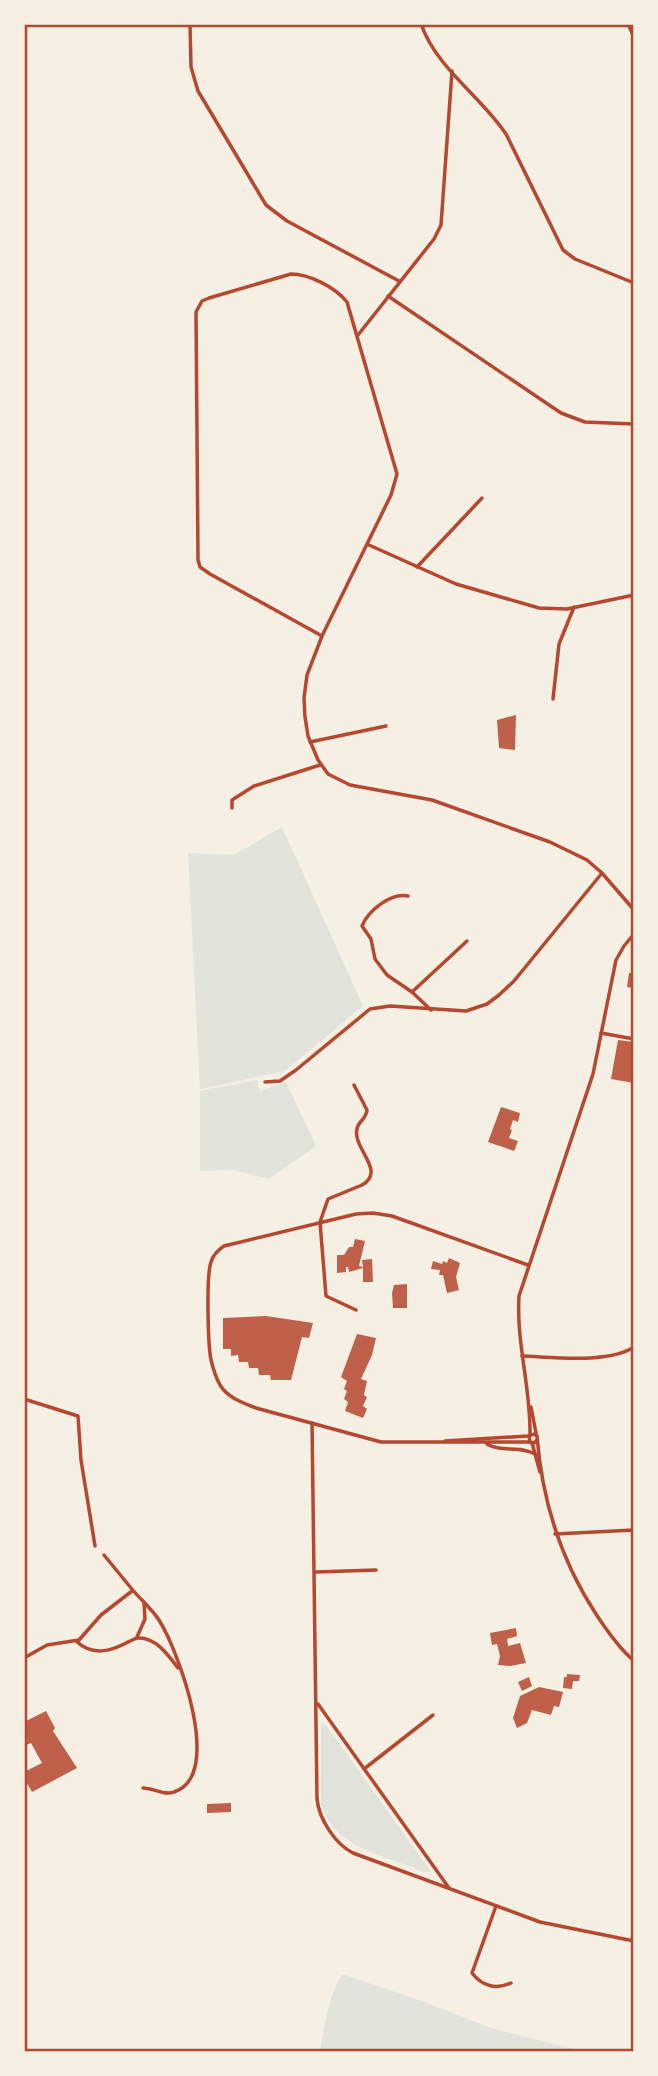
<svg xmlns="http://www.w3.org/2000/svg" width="658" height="2076" viewBox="0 0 658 2076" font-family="'Alegreya Sans',sans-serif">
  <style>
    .green { fill: #e2e4dc }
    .building { fill: #bf614a }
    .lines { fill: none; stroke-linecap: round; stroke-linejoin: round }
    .minor { stroke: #b5482f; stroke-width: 3.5 }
    .neatline { fill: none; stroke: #b5482f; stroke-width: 2.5 }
  </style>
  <rect width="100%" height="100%" fill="#f6efe4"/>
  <g class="green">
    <path d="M282,827L363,1006L285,1071L200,1089L188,853L234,855Z"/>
    <path d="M257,1080L260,1091L286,1082L316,1146L269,1179L234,1170L200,1171V1091Z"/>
    <path d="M321,1723L326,1725L431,1872H424C386,1855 333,1849 321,1803Z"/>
    <path d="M342,1974L422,2001L491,2028L582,2051H320C325,2024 328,1998 342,1974Z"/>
  </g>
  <g class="building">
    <path d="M516,715L515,750L499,748L497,720Z"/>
    <path d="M629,973H634V988L627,987Z"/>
    <path d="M618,1040L634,1042V1083L611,1079Z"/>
    <path d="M501,1107L520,1113L518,1122L513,1120L510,1129L512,1130L509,1138L518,1141L514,1151L488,1142Z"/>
    <path d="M355,1239L365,1241L359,1266L363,1267L362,1260L372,1259L373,1282H363V1268L349,1272L348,1267H346V1272L337,1273V1255H344L349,1247H353Z"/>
    <path d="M449,1258L460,1263L456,1277L459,1290L447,1293L443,1275H439L440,1270L431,1269L433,1261L442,1264L443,1261L447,1263Z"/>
    <path d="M407,1284V1308H393L392,1293L394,1285Z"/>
    <path d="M266,1316L313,1323L309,1338L302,1337L291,1380H271L270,1375H259L258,1368H249L248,1362H239L238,1355L231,1356V1349H223V1318Z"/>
    <path d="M357,1334L376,1338L372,1355L361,1379L367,1381L364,1395L367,1397L363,1406L367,1409L363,1418L345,1411L348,1402L344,1399L347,1391L344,1389L347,1381L341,1377Z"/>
    <path d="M516,1628L517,1636L507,1639L508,1646L520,1643L526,1663L510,1666L498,1665L500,1656L497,1644L492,1645L490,1633Z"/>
    <path d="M567,1674L580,1675L579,1681H573L572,1689L563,1688L564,1677H567Z"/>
    <path d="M529,1677L532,1686L522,1691L518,1682Z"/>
    <path d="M539,1687L563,1692L559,1707L554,1706L551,1715L532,1710L527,1723L517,1728L513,1718L520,1696Z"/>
    <path d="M46,1711L55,1728L53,1731L77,1768L32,1792L24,1778V1772L42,1763L31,1743L26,1745L24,1742V1722Z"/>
    <path d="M231,1803V1812L207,1813V1804Z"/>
  </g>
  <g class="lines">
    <g class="minor">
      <path d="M190,24L191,67L198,91L266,205L287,221L399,281"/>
      <path d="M421,24C437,69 480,95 506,134L563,250L575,259L634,283"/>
      <path d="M628,24L634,37"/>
      <path d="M388,296L561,413L585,422L634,424"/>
      <path d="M358,335L434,239L441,225L452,71"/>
      <path d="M369,545L456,584L539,608L567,609L634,595"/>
      <path d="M417,567L482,498"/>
      <path d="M322,636L210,574L200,567L198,560L196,312L202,301L209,298L291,274C309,274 335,287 347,302L397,474L391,495L322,636L307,675L304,698L305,717L308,736L318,760L328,774L350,785L432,800L550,842L587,860L602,873L634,910"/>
      <path d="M553,699L559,644L574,607"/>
      <path d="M310,742L386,726"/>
      <path d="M232,808V800L254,786L320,765"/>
      <path d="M408,896C391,892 368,911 362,926L371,939L375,959L387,975L412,992L431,1010"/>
      <path d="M412,992L467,941"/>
      <path d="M601,1033L634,1039"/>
      <path d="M265,1082L280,1081L296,1070L370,1009L390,1006L466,1011L487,1004L499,995L514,981L602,873"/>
      <path d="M354,1085L367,1110C366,1120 358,1121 357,1129C352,1148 387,1171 362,1185L328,1199L320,1222L326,1296L356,1310"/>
      <path d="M528,1265L392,1216L373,1213L356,1214L224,1246C218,1250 213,1255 211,1262C206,1276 208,1345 211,1360C213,1368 216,1378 220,1385C228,1398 243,1403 256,1408L381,1442H530"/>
      <path d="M522,1356C553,1357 608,1364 634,1347"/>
      <path d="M24,1399L78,1416L81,1460L95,1546"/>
      <path d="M531,1407L536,1433"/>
      <path d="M312,1423L317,1799C319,1819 335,1844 353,1853L540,1922L634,1941"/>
      <path d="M530,1435C531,1388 516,1343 519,1296L593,1074L616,960L624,946L634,934"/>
      <path d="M537,1440L534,1443L530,1442L529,1436L534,1434L537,1436C542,1501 560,1559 596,1614C607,1631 619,1648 634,1661"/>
      <path d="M445,1441L528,1436"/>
      <path d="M532,1443L540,1472"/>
      <path d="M487,1444C502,1453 519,1445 535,1454"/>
      <path d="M555,1534L634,1530"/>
      <path d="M104,1555C113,1566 122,1577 131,1588C140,1599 151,1608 159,1620C178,1650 225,1776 174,1792C164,1796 154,1788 143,1788"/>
      <path d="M315,1572L376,1570"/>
      <path d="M137,1637L145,1619L144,1603"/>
      <path d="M76,1641C92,1656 110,1652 128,1642C131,1641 135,1638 138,1638C156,1637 169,1656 178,1668"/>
      <path d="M24,1658L47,1645L79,1640L101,1615L132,1591"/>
      <path d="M318,1704L449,1888"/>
      <path d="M364,1769L433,1715"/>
      <path d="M496,1906L472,1973C482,1986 496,1990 511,1983"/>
    </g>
  </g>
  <rect width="658" height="2076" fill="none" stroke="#f6efe4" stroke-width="52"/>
  <rect x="26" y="26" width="606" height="2024" class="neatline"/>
</svg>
